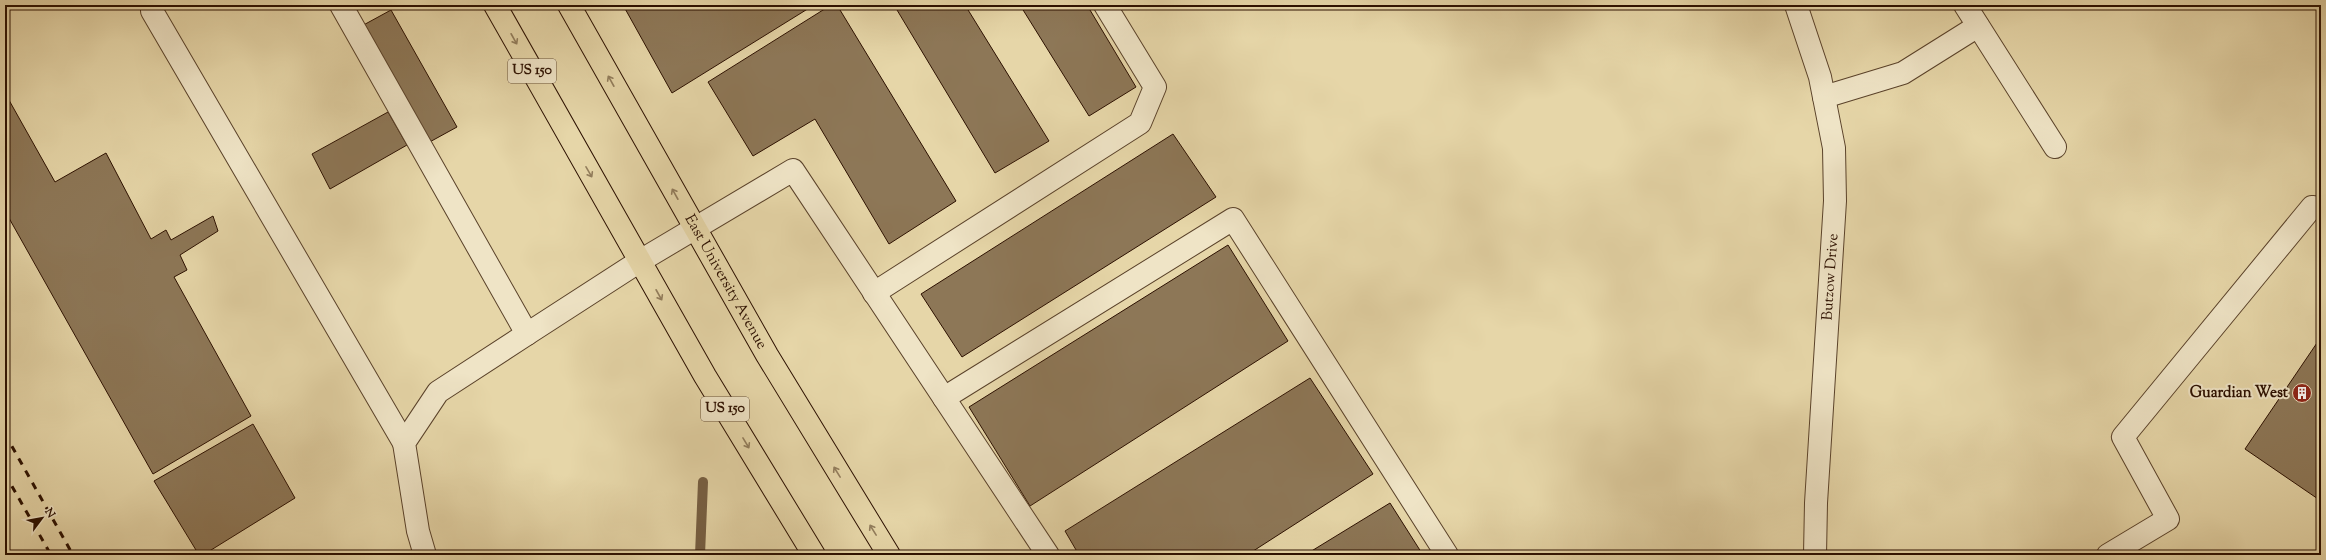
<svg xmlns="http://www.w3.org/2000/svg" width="2326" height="560" viewBox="0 0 2326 560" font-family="'Sorts Mill Goudy',serif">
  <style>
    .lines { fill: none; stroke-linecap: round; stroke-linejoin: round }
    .stream { stroke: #765f43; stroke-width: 10 }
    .building { fill: #8d7757; stroke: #2c1000 }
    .minor-casing { stroke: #5a422a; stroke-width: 24 }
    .major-casing { stroke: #2c1000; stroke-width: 24 }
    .minor { stroke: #efe4c6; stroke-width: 22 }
    .major { stroke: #e6d6a8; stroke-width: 22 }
    .rail { stroke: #2c1000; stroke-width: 3; stroke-dasharray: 7 7; stroke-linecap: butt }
    .oneway { stroke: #927d5c }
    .labels { text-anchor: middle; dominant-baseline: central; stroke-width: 4; stroke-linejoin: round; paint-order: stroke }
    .shield { fill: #efe4c6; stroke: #66503b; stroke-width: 1 }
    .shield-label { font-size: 14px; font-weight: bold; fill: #2c1000 }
    .street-label { font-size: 15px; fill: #2c1000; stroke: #efe4c6 }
    .poi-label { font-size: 15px; font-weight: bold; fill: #2c1000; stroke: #efe4c6; text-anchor: end }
  </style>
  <rect width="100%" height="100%" fill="#e6d6a8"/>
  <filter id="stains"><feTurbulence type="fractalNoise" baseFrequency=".005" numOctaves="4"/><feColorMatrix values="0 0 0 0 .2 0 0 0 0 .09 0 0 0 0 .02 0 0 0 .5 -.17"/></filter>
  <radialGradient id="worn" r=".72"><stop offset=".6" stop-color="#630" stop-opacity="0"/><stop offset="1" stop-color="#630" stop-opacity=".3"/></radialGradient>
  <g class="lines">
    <path class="stream" d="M700,555L703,482"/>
  </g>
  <g class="building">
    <path d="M623,5H814L672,93Z"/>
    <path d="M831,5H837L956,201L889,244L815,119L753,156L708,82Z"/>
    <path d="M894,5H965L1049,141L995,173Z"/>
    <path d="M1020,5H1087L1136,87L1089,116Z"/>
    <path d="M391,10L457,127L426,144L358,28Z"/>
    <path d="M5,93L55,182L106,153L151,239L166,230L171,240L213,216L218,231L180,255L187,270L174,277L251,416L153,474L5,211Z"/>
    <path d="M388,112L407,145L330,189L312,154Z"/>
    <path d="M1173,134L1216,197L962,357L921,294Z"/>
    <path d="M1228,245L1288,341L1030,506L969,407Z"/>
    <path d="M2321,337V501L2245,449Z"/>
    <path d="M1310,378L1373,474L1247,555H1079L1065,531Z"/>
    <path d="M253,424L295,498L203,555H199L154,481Z"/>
    <path d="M1390,503L1423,555H1305Z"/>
  </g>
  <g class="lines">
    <g class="minor-casing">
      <g id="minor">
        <path d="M152,5V11L404,443"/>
        <path d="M341,5L527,334L640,261L793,170L1048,555"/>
        <path d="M1796,5L1820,77L1834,148L1835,201L1816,503L1815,555"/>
        <path d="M1965,5L2055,147"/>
        <path d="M1824,97L1903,73L1978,26"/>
        <path d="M874,293L1140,123L1155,87L1105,5"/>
        <path d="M944,398L1233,219L1447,555"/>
        <path d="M425,555L418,531L404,443L438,392L527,334"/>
        <path d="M2108,555L2168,519L2123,437L2312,207L2321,208"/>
      </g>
    </g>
    <g class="major-casing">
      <g id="major">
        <path d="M495,5L705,376L814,555"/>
        <path id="s1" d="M569,5L767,355L889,555"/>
      </g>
    </g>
    <use href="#minor" class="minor"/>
    <use href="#major" class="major"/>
    <g class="rail">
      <path d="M5,434L73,555"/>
      <path d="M5,474L51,555"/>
    </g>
  </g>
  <defs><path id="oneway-shaft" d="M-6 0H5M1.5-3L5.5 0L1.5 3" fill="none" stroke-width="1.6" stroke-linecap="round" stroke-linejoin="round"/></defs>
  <g class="oneway">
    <use href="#oneway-shaft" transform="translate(514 39) rotate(61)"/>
    <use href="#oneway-shaft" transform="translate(611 81) rotate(-119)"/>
    <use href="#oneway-shaft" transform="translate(589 172) rotate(60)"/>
    <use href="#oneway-shaft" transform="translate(675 194) rotate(-119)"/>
    <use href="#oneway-shaft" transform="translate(659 295) rotate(61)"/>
    <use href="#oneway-shaft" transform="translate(746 443) rotate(59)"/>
    <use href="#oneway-shaft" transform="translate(837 472) rotate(-122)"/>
    <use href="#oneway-shaft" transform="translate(873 530) rotate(-122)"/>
  </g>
  <defs>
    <g id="building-disc" transform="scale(1)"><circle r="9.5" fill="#8f2418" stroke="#efe4c6"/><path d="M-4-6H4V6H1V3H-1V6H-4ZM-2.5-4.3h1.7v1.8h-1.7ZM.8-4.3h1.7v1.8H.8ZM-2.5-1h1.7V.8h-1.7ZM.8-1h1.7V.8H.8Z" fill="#fff"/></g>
  </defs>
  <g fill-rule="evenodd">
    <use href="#building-disc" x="2302" y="393"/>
  </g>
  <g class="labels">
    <g class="shield">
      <rect x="508" y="59" width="48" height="24" rx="3"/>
      <rect x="701" y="397" width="48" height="24" rx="3"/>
    </g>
    <g class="shield-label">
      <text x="532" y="71">US 150</text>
      <text x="725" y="409">US 150</text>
    </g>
    <g class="street-label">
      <text transform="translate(1831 277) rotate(-86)">Butzow Drive</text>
      <text stroke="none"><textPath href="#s1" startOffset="318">East University Avenue</textPath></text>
    </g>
    <g class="poi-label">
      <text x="2288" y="393">Guardian West</text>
    </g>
  </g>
  <rect width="2326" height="560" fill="none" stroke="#e6d6a8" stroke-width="20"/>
  <rect x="6" y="6" width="2314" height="548" fill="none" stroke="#2c1000" stroke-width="2"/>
  <rect x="10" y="10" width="2306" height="540" fill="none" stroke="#2c1000"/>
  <g transform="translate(42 518) rotate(58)" stroke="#efe4c6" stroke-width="3" paint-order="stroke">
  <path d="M0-3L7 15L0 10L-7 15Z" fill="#2c1000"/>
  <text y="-6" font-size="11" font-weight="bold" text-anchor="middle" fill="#2c1000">N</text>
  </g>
  <rect width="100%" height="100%" filter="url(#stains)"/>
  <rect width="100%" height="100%" fill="url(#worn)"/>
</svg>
